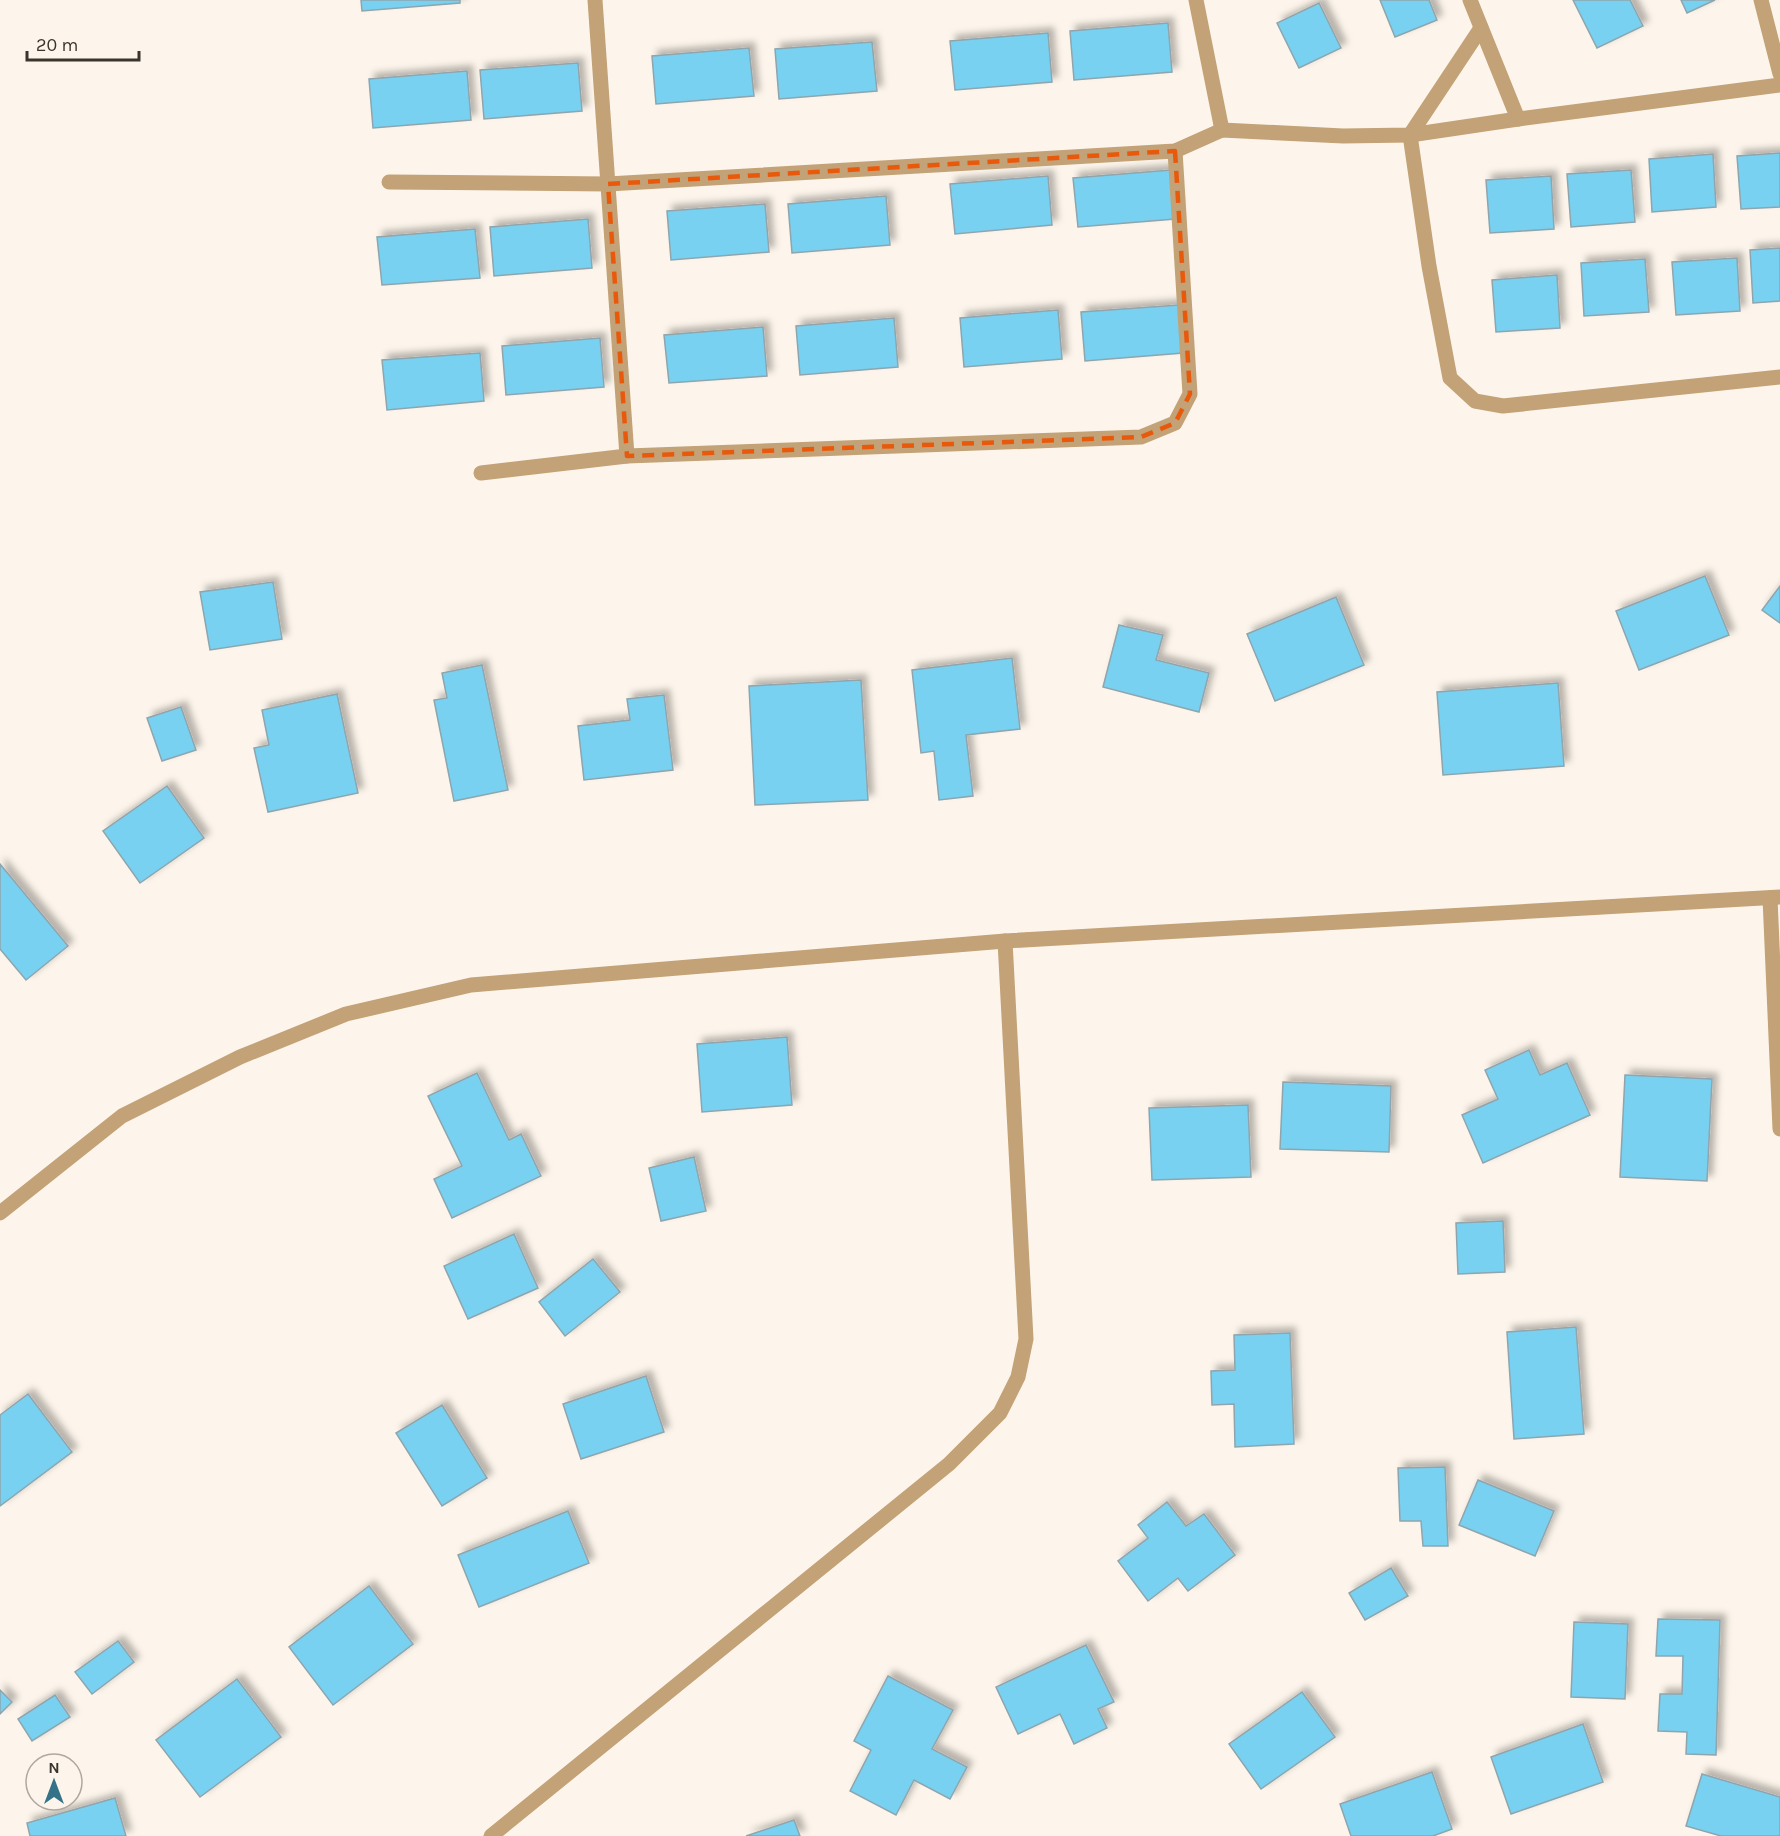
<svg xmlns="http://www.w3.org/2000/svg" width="1780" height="1836" viewBox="0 0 1780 1836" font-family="Karla,sans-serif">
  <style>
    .building { fill: #78d1f0; stroke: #8fa5ad; stroke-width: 1.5; filter: url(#shadow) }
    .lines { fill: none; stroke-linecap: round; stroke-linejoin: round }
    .street { stroke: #c2a276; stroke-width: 15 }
    .marked { fill: none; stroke: #e8590c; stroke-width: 4.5; stroke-dasharray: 12 8; stroke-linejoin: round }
  </style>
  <defs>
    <filter id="shadow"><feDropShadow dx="5.5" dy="-5.5" stdDeviation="3" flood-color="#0004"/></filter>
  </defs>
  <rect width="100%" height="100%" fill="#fdf5eb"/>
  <g class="building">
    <path d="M361,0H460V3L362,11Z"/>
    <path d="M1380,0H1429L1437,20L1395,37Z"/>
    <path d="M1573,0H1630L1643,26L1597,48Z"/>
    <path d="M1681,0H1715L1687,13Z"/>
    <path d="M1319,3L1341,48L1299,68L1277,23Z"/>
    <path d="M1168,23L1172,72L1074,80L1070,31Z"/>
    <path d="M1048,33L1052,82L955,90L950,41Z"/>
    <path d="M872,42L877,91L779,99L775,49Z"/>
    <path d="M749,48L754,96L656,104L652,56Z"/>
    <path d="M578,63L582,111L484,119L480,70Z"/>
    <path d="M467,71L471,120L373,128L369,79Z"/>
    <path d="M1780,153V207L1741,209L1737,156Z"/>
    <path d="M1713,154L1716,207L1652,212L1649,159Z"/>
    <path d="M1171,170L1175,219L1078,227L1073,178Z"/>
    <path d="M1631,170L1635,222L1571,227L1567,174Z"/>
    <path d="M1048,176L1052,225L955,234L950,184Z"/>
    <path d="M1551,176L1554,229L1490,233L1486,180Z"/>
    <path d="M886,196L890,245L792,253L788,204Z"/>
    <path d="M765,204L769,252L671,260L667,211Z"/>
    <path d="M588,219L592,268L494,276L490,227Z"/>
    <path d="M475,229L480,278L382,285L377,237Z"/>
    <path d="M1780,248V301L1753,303L1750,250Z"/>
    <path d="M1737,258L1740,311L1676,315L1672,262Z"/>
    <path d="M1645,259L1649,312L1584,316L1581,263Z"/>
    <path d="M1557,275L1560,328L1496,332L1492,280Z"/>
    <path d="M1179,305L1183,353L1085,361L1081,312Z"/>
    <path d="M1058,310L1062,359L964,367L960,318Z"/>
    <path d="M894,318L898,367L800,375L796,326Z"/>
    <path d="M763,327L767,376L669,383L664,335Z"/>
    <path d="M600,338L604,387L506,395L502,346Z"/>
    <path d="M480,353L484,401L387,410L382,360Z"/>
    <path d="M1705,576L1729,635L1639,670L1616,611Z"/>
    <path d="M273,582L282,639L210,650L200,592Z"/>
    <path d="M1780,586V623L1762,610Z"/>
    <path d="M1336,597L1364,665L1275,701L1247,634Z"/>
    <path d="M1119,625L1163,635L1156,660L1209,673L1199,712L1103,687Z"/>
    <path d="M1012,658L1020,729L966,735L973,796L939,800L934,751L921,753L912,670Z"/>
    <path d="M482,665L508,790L454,801L434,700L447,698L442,673Z"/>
    <path d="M861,680L868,800L755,805L749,686Z"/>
    <path d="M1558,683L1564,766L1443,775L1437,692Z"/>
    <path d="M337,694L358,793L268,812L254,748L269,745L262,710Z"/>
    <path d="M664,695L673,770L584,780L578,726L630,720L627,699Z"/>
    <path d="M181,707L196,750L162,761L147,718Z"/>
    <path d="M167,786L204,838L140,883L103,831Z"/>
    <path d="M0,864L68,946L26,980L0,949Z"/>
    <path d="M787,1037L792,1105L702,1112L697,1044Z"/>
    <path d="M1529,1050L1540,1075L1567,1063L1590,1115L1483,1163L1462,1115L1498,1099L1485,1070Z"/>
    <path d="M477,1073L509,1140L521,1134L541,1176L452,1218L434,1179L462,1166L428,1096Z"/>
    <path d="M1625,1075L1712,1079L1707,1181L1620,1177Z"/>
    <path d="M1283,1082L1391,1086L1389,1152L1280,1149Z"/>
    <path d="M1248,1105L1251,1177L1152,1180L1149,1108Z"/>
    <path d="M694,1157L706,1211L661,1221L649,1168Z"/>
    <path d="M1503,1221L1505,1272L1458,1274L1456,1223Z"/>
    <path d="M514,1234L538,1288L468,1319L444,1266Z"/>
    <path d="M593,1259L620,1292L565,1336L539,1302Z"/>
    <path d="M1576,1327L1584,1434L1514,1439L1507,1332Z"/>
    <path d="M1290,1333L1294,1444L1235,1447L1234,1404L1212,1405L1211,1371L1235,1370L1234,1335Z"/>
    <path d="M646,1376L664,1432L581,1459L563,1404Z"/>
    <path d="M28,1394L72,1452L0,1506V1415Z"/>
    <path d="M442,1405L487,1478L442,1506L396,1433Z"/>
    <path d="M1445,1467L1448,1546H1423L1421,1521H1400L1398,1468Z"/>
    <path d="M1478,1480L1554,1511L1535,1556L1459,1525Z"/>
    <path d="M1167,1502L1186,1526L1204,1514L1235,1555L1188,1591L1178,1578L1148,1601L1118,1561L1148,1538L1138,1525Z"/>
    <path d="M568,1511L589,1563L479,1607L458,1555Z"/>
    <path d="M1391,1568L1408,1596L1365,1620L1349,1593Z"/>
    <path d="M369,1586L413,1644L333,1705L289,1647Z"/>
    <path d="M1658,1619L1720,1620L1716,1755L1686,1754L1687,1732L1658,1731L1660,1694H1682L1683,1656H1656Z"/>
    <path d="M1574,1622L1628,1624L1625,1699L1571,1697Z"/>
    <path d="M118,1641L134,1662L92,1694L75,1672Z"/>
    <path d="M1086,1645L1114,1702L1098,1709L1107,1728L1074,1744L1060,1714L1018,1734L996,1687Z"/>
    <path d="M888,1676L953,1710L932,1749L967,1767L950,1799L914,1780L896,1815L850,1791L871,1750L854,1741Z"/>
    <path d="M237,1679L281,1737L200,1797L156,1740Z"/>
    <path d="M0,1690L12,1702L0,1714Z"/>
    <path d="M1302,1692L1335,1737L1261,1789L1229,1744Z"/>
    <path d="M55,1695L70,1717L32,1741L18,1719Z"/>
    <path d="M1583,1724L1603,1782L1511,1814L1491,1757Z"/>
    <path d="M1432,1772L1452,1829L1433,1836H1351L1340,1804Z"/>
    <path d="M1702,1774L1780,1797V1836H1721L1686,1826Z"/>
    <path d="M115,1798L126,1836H30L27,1823Z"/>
    <path d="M794,1820L800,1836H746Z"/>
  </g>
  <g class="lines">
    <g class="street">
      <path d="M595,0L627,456"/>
      <path d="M1196,0L1222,130"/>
      <path d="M1470,0L1518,119"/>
      <path d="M1761,0L1780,74"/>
      <path d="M1481,28L1410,135L1429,266L1450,378L1475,401L1503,406L1780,377"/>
      <path d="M389,182L608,184L1175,151L1222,130L1343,136L1410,135L1518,119L1780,85"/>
      <path d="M481,473L627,456L1141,437L1175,423L1190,394L1175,151"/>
      <path d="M1770,898L1780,1129"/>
      <path d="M0,1213L122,1116L240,1057L346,1014L471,985L1005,941L1780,897"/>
      <path d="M491,1836L949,1464L1000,1413L1018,1377L1026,1339L1005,941"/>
    </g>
  </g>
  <path class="marked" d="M1175,151L1190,394L1175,423L1141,437L627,456L608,184Z"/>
  <g transform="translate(54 1782)"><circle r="28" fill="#fdf5eb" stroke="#afa89f" stroke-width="1.5"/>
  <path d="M0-4.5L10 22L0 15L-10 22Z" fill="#337287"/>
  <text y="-9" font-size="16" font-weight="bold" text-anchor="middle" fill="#39342d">N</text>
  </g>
  <path d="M27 51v9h112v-9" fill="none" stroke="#39342d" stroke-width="3"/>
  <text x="36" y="51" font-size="18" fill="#39342d" stroke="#fdf5eb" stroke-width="4.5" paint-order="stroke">20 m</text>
</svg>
